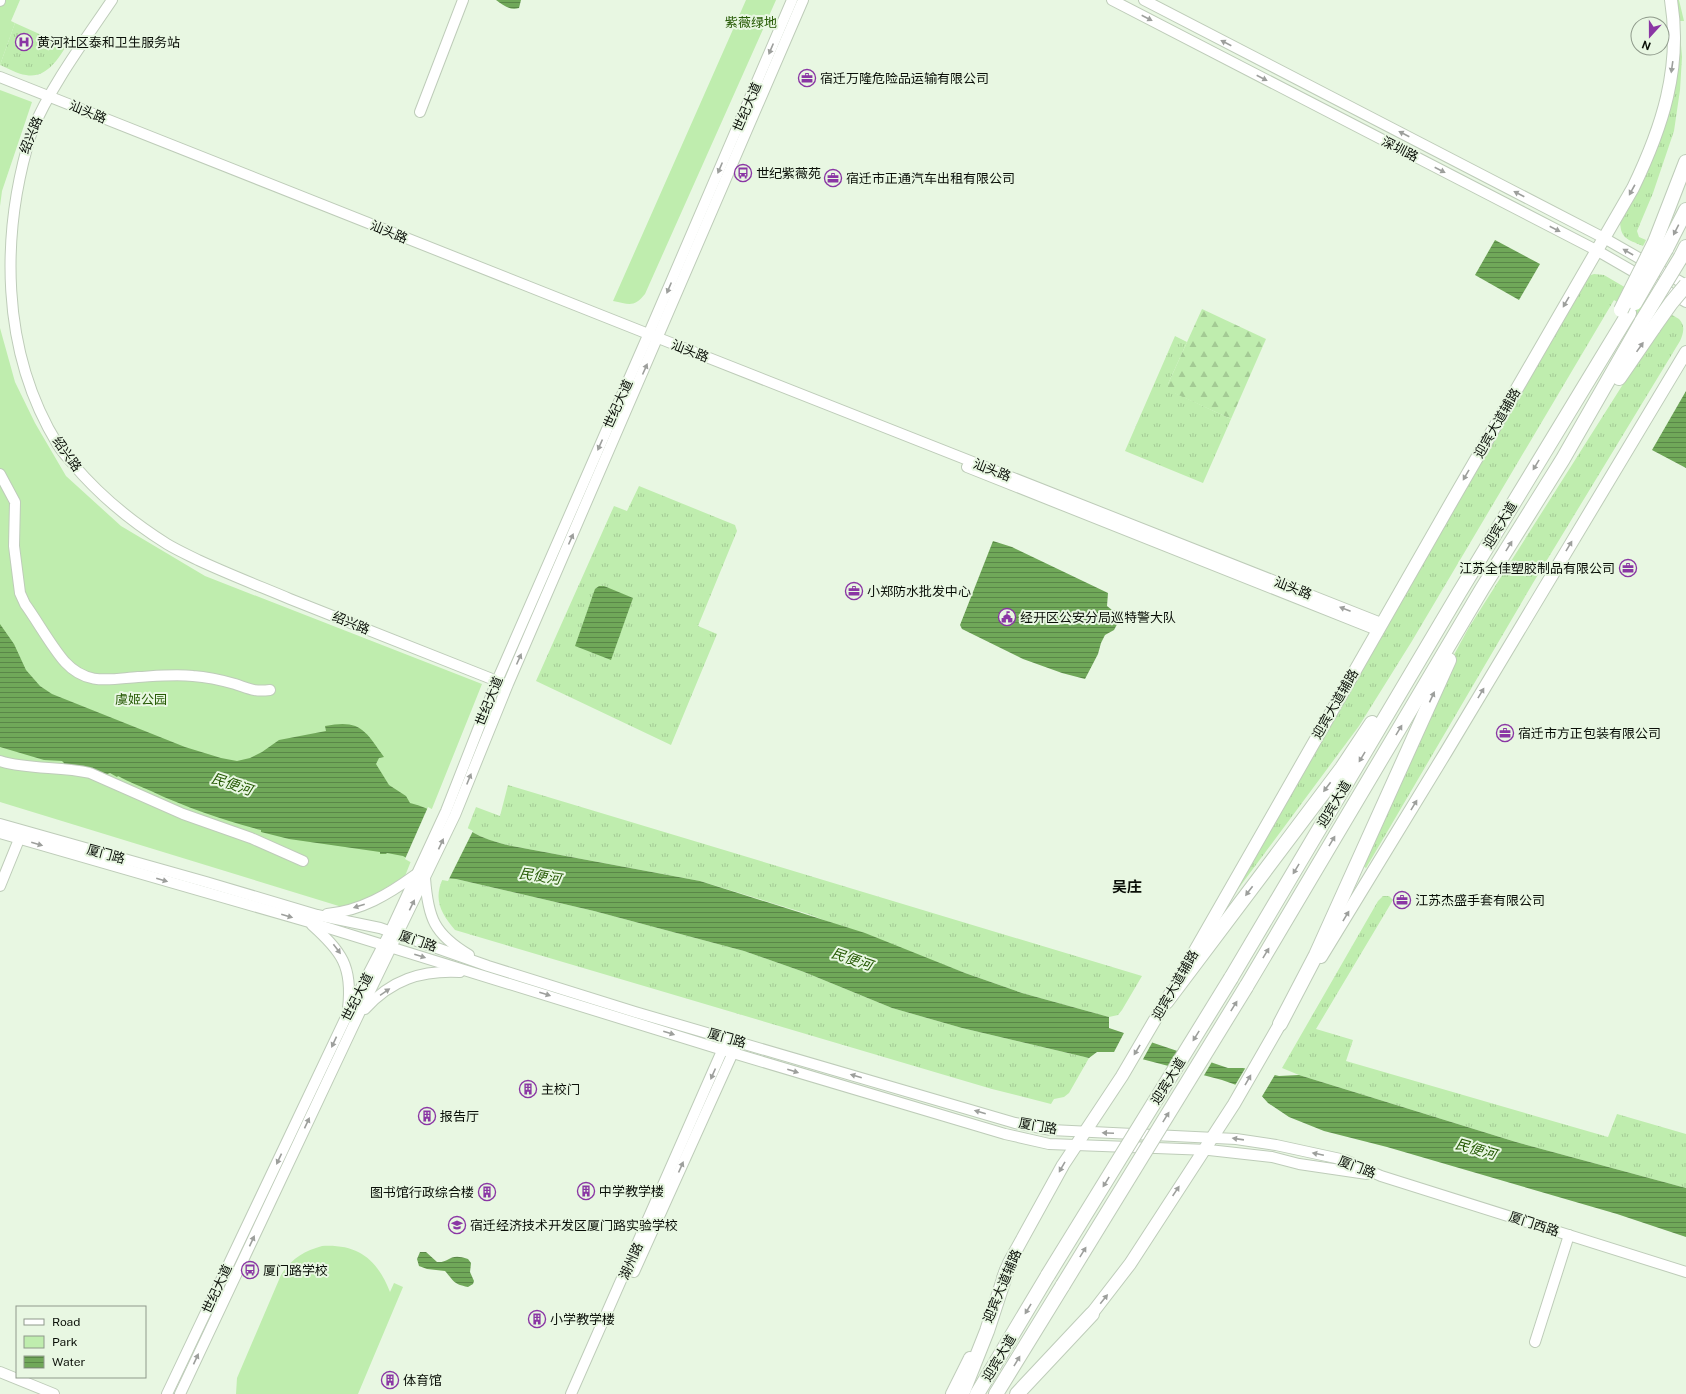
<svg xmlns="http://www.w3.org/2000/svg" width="1686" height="1394" viewBox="0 0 1686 1394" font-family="'Public Sans','Noto Sans SC',sans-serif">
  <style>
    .grass { fill: url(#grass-tufts) }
    .forest { fill: url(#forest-firs) }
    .park { fill: #bfedae }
    .water { fill: url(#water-rules) }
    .pier { fill: #e8f7e2 }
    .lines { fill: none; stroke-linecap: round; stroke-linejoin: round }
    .minor-casing { stroke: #beccb9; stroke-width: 12 }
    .major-casing { stroke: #beccb9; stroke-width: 14 }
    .highway-casing { stroke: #beccb9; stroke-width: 16 }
    .minor { stroke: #fff; stroke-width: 10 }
    .major { stroke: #fff; stroke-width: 12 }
    .highway { stroke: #fff; stroke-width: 14 }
    .highway-bridge-casing { stroke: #beccb9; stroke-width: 16; stroke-linecap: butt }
    .highway-bridge { stroke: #fff; stroke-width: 14 }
    .oneway { fill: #9d9f9c }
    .labels { text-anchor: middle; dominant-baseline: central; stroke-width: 4; stroke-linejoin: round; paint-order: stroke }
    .park-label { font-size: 13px; fill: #265a05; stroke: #e8f7e2 }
    .poi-label { font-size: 13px; fill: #0a0f08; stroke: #e8f7e2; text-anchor: start }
    .street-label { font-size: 13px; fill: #0a0f08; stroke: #e8f7e2 }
    .water-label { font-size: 14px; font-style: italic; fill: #275b06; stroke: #e8f7e2 }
    .quarter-label { font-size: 15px; font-weight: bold; fill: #0a0f08; stroke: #e8f7e2 }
  </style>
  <defs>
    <pattern id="grass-tufts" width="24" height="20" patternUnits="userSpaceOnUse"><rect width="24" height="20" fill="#bfedae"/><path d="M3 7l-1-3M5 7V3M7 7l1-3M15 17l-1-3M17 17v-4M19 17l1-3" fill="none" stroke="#a3ca94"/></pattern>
    <pattern id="forest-firs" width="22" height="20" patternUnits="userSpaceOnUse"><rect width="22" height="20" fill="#bfedae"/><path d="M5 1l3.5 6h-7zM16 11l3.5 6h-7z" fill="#a3ca94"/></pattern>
    <pattern id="water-rules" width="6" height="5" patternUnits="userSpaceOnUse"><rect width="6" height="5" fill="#70a859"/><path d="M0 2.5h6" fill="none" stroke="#5a8748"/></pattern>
  </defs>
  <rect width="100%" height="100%" fill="#e8f7e2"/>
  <g class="grass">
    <path d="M1674,0H1679L1684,21H1679L1682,57L1680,90L1674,131L1653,193L1637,231L1639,237L1646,240L1643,246C1627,239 1620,239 1620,219L1671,98Z"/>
    <path d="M15,23L66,46C58,60 45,79 26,75C17,74 8,68 0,65Z"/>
    <path d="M1594,274L1604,275L1679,319C1686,326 1683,334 1680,341L1533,583L1366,868L1360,864L1450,662L1468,629L1658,329L1614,300L1412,641L1359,726L1215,920L1588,276Z"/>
    <path d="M1175,336L1187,342L1168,384L1169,388L1175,393L1231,419L1203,483L1125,451Z"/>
    <path d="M639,486L735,525L737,531L698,626L717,634L671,745L536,681L614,506L627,511Z"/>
    <path d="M508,785L1142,976L1122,1010L1118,1015L1109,1017L1022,993L965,973L808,914L700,881L507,845L489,840L467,830L476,807L500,816Z"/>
    <path d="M443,878L456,879L594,911L744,951L804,972L892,1008L962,1028L1089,1058L1069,1093L1064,1097L1054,1099L1051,1104L992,1089L455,930C441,913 433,900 443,878Z"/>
    <path d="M1383,896H1389L1393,900L1316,1029L1353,1040L1346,1061L1608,1137L1617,1114L1686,1134V1188L1516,1142L1299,1075L1282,1068L1378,901Z"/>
  </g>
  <path class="forest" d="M1202,309L1266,339L1231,419L1174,393L1168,388V384Z"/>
  <g class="park">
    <path d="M0,0H20L11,21L15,23L0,65Z"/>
    <path d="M746,0H776L645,294C634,308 629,304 613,301Z"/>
    <path d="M0,90L32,102L2,191L0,206Z"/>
    <path d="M0,328L15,382L35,423L66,476L121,526L205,576L482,684L405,876L366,900L342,907L0,802Z"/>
    <path d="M322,1246C358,1244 377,1259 390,1292L394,1283L403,1287L358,1394H236L237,1378L281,1275C291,1259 304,1251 322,1246Z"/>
  </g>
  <g class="water">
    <path d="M496,0H521L519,8C510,11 503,5 496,0Z"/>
    <path d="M1495,240L1540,264L1519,300L1475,275Z"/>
    <path d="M1686,391V468L1652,450Z"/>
    <path d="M993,541L1012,547L1108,593L1107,606L1112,610L1121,612L1122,615L1114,630L1105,635L1101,643L1098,654L1085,679L1062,673L1023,659L962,629L960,625Z"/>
    <path d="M599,586H604L633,598L611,660L575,646L595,589Z"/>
    <path d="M0,624L14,644L26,670L40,686L52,694L185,747L221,758L237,761L250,758L262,752L279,740L326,731L325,726C360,719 365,730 384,757L379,758L376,764L389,785L406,796L410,803C432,808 451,822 472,832C483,838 495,842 507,845L700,881L865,933L965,973L1022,993L1109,1017V1028L1228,1068H1243L1279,1076L1299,1075L1516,1142L1686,1188V1237L1617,1214L1387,1147L1324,1131L1289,1117L1268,1103L1259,1093L1222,1080L1115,1052H1097L1089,1058L962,1028L892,1008L804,972L744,951L594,911L456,879L443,878L403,856L387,853L386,854H380V852L289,839L261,832V830C223,820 187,808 151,791C140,786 129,782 118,776L117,777L110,773L105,775L64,765V763L62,761L44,760L0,747Z"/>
    <path d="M420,1252H426L437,1262C450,1263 449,1252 468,1259L471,1263L470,1272L474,1281L473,1284L468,1287C453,1284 454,1281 445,1271L427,1269L419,1266L417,1259Z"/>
  </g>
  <g class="pier">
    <path d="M428,807L473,831L448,881L442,880L405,859Z"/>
    <path d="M1125,1031L1153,1041L1142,1061L1113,1054Z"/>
    <path d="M1179,1049L1213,1060L1203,1077L1167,1068Z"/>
    <path d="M1246,1067L1276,1073L1261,1098L1258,1095L1234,1087Z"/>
  </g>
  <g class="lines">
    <g class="minor-casing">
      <g id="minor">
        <path d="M112,0C85,40 50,87 32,131C0,233 0,351 58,445C62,452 68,458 73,464C100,496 132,522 167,544C177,550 188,555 198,560C228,574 259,586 290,599C359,626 428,653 497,681"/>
        <path d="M1112,0L1596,250L1686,302"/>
        <path d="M1144,0L1604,238L1686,285"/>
        <path d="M0,1V0"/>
        <path d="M0,77L671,343L1381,623"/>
        <path d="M420,112L463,0"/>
        <path d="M967,467L1377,630"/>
        <path d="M0,474L15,502L14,546L20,593L25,604C38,622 51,646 65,662C87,686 110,679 138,677C156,676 176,674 193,676C207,677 221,680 235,684C250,689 254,692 270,690"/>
        <path d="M0,761C29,770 60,766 90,773L183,814L251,838L303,861"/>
        <path d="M0,824L206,882L317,915L380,928L488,966L635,1012L1015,1123L1051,1130L1236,1139L1276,1145L1345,1160L1381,1176L1686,1272"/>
        <path d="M0,833L309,922L723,1050L1005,1134L1049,1144L1209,1150L1272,1157L1299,1164L1367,1174"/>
        <path d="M425,878C428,918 434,934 469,955"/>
        <path d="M0,886L22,832"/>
        <path d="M327,914C361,911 389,894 415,875"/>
        <path d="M312,925C341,951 353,966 348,1008"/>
        <path d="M365,1009C391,980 421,970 460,972"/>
        <path d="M634,1272L735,1048"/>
        <path d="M1535,1342L1569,1235"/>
        <path d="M0,1372L54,1394"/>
        <path d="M167,1394L347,1015L390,932L446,811L497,681L646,340L792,0"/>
        <path d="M180,1394L357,1018L455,815L508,684L803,0"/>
        <path d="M571,1394L725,1044"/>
      </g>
    </g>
    <g class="major-casing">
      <g id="major">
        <path d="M1321,957L1446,752L1686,352"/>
        <path d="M1184,970L1452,501L1633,188C1662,128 1682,68 1671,0"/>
        <path d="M1003,1278L1009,1263L1063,1165L1122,1076L1170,994"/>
        <path d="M1086,1321L1130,1264L1234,1104L1284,1017"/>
        <path d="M952,1394L970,1358"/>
      </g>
    </g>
    <g class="highway-casing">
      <g id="highway">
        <path d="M1655,242L1686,162"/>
        <path d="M1666,249L1686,210"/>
        <path d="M1681,257L1686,247"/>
        <path d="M1619,378L1654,327"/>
        <path d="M1231,978L1459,593L1629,313"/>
        <path d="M1246,987L1482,589L1563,459L1642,321"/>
        <path d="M1166,1002L1342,768L1372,723"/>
        <path d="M1280,1024L1316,955L1449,660"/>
        <path d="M962,1394L987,1331L1007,1270"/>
        <path d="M977,1394L1048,1275"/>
        <path d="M996,1394L1063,1285"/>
        <path d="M1017,1394L1092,1314"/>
      </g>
    </g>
    <use href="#minor" class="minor"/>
    <use href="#major" class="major"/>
    <use href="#highway" class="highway"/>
    <g class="highway-bridge-casing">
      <g id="highway-bridge">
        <path d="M1635,303L1666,249"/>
        <path d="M1621,310L1655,242"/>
        <path d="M1642,321L1681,257"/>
        <path d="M1654,327L1671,303L1686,285"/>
        <path d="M1048,1275L1231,978"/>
        <path d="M1063,1285L1246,987"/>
      </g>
    </g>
    <use href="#highway-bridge" class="highway-bridge"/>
  </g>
  <defs><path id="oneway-solid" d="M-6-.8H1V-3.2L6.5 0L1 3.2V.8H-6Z"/></defs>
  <g class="oneway">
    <use href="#oneway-solid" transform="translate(1147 18) rotate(27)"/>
    <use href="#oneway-solid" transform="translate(1226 43) rotate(-153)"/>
    <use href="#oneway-solid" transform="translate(771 49) rotate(113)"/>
    <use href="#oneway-solid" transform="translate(1672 67) rotate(98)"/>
    <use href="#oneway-solid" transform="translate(1262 78) rotate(27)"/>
    <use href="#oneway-solid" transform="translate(1404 134) rotate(-153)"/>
    <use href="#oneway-solid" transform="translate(720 168) rotate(113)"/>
    <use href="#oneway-solid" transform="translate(1440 170) rotate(27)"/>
    <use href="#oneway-solid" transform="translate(1632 190) rotate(119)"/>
    <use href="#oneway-solid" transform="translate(1519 194) rotate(-153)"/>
    <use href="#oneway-solid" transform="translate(1555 229) rotate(27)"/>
    <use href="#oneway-solid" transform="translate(1676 230) rotate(117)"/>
    <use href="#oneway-solid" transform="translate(1628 252) rotate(-150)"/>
    <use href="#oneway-solid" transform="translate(669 288) rotate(113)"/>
    <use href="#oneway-solid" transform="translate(1566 302) rotate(120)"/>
    <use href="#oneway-solid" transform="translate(1640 347) rotate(-55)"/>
    <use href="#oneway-solid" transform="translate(645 369) rotate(-66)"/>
    <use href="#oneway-solid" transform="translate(600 445) rotate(114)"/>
    <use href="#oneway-solid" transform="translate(1536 465) rotate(121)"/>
    <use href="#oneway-solid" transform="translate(1466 475) rotate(120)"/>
    <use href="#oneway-solid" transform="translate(571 539) rotate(-66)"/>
    <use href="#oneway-solid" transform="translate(1509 546) rotate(-58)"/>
    <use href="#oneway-solid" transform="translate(1569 546) rotate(-59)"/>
    <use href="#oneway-solid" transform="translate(1345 609) rotate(-159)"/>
    <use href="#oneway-solid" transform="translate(519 659) rotate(-66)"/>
    <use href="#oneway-solid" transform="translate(1481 693) rotate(-59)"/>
    <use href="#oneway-solid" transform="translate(1432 697) rotate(-65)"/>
    <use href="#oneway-solid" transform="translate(1399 730) rotate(-59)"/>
    <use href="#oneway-solid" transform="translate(1362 757) rotate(121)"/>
    <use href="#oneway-solid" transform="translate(469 779) rotate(-68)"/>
    <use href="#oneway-solid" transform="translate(1327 787) rotate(127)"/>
    <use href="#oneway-solid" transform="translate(1414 805) rotate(-59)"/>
    <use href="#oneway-solid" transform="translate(1332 841) rotate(-59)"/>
    <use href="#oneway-solid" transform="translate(37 844) rotate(16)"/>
    <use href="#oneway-solid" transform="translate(441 844) rotate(-65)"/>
    <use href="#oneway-solid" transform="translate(1296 869) rotate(121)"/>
    <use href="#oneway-solid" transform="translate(162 880) rotate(16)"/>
    <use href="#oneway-solid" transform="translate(1249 891) rotate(127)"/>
    <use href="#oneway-solid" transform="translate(412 905) rotate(-64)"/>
    <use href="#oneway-solid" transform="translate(359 906) rotate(163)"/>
    <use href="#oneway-solid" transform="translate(287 916) rotate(16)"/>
    <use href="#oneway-solid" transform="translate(1346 916) rotate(-59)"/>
    <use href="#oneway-solid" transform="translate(337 949) rotate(53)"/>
    <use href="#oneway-solid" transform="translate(1266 953) rotate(-59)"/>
    <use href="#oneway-solid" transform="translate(420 956) rotate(17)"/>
    <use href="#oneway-solid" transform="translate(385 992) rotate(-34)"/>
    <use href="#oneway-solid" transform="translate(545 994) rotate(18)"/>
    <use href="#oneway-solid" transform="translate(1234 1006) rotate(-58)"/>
    <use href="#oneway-solid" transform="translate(669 1033) rotate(17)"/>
    <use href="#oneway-solid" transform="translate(1196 1036) rotate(122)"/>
    <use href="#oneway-solid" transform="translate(334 1042) rotate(115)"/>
    <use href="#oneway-solid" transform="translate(1137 1050) rotate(121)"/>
    <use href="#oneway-solid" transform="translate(793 1071) rotate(17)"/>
    <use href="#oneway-solid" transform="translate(713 1074) rotate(114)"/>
    <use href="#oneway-solid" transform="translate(856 1076) rotate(-164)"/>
    <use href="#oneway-solid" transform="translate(1248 1080) rotate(-60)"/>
    <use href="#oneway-solid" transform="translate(980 1112) rotate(-164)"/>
    <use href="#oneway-solid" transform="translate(1166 1117) rotate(-58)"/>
    <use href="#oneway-solid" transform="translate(307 1123) rotate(-65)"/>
    <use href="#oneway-solid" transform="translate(1108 1133) rotate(-178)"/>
    <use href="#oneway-solid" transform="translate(1238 1139) rotate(-172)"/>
    <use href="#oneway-solid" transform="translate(1318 1154) rotate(-168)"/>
    <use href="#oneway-solid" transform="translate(279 1159) rotate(115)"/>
    <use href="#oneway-solid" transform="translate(681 1167) rotate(-66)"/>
    <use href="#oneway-solid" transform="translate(1062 1167) rotate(120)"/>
    <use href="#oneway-solid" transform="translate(1106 1182) rotate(122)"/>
    <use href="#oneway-solid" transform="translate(1176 1191) rotate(-56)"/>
    <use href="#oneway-solid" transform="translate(252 1241) rotate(-65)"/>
    <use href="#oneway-solid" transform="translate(1083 1252) rotate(-58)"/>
    <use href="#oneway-solid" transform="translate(1104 1299) rotate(-51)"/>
    <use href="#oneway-solid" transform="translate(1028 1309) rotate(121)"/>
    <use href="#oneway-solid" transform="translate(196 1359) rotate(-65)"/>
    <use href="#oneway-solid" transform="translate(1017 1361) rotate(-59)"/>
  </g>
  <defs>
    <g id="hospital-ring" transform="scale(0.9)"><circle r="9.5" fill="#e8f7e2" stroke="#8a36a4" stroke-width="1.5"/><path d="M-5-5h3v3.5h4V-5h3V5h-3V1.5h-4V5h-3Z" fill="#8a36a4"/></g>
    <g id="office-ring" transform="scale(0.9)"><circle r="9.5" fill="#e8f7e2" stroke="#8a36a4" stroke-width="1.5"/><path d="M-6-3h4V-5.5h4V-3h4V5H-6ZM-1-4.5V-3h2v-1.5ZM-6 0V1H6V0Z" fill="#8a36a4"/></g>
    <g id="bus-ring" transform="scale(0.9)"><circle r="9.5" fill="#e8f7e2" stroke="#8a36a4" stroke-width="1.5"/><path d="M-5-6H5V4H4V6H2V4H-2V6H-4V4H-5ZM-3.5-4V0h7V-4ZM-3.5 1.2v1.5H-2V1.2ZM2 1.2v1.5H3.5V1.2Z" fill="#8a36a4"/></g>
    <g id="civic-ring" transform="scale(0.9)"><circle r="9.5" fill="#e8f7e2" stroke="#8a36a4" stroke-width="1.5"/><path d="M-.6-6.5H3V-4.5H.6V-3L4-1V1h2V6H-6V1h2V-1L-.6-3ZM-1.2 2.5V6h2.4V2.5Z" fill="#8a36a4"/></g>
    <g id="building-ring" transform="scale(0.9)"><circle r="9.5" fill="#e8f7e2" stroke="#8a36a4" stroke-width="1.5"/><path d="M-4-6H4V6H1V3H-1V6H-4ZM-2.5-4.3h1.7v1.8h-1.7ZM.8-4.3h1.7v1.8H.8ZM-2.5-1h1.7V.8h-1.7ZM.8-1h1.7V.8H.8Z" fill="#8a36a4"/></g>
    <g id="school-ring" transform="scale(0.9)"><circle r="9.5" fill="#e8f7e2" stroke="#8a36a4" stroke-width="1.5"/><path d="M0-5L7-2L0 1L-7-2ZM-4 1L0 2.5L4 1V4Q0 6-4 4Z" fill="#8a36a4"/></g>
  </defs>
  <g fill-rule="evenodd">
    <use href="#hospital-ring" x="24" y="42"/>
    <use href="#office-ring" x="807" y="78"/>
    <use href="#bus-ring" x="743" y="173"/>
    <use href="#office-ring" x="833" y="178"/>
    <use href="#office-ring" x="1628" y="568"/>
    <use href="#office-ring" x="854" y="591"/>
    <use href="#civic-ring" x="1007" y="617"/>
    <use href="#office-ring" x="1505" y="733"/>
    <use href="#office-ring" x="1402" y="900"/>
    <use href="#building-ring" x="528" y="1089"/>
    <use href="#building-ring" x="427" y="1116"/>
    <use href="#building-ring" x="586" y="1191"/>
    <use href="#building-ring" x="487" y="1192"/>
    <use href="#school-ring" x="457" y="1225"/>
    <use href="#bus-ring" x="250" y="1270"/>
    <use href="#building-ring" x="537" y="1319"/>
    <use href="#building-ring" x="390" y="1380"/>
  </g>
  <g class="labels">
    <g class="park-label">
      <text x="751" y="22">紫薇绿地</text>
      <text x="141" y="699">虞姬公园</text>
    </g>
    <g class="poi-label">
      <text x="37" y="42">黄河社区泰和卫生服务站</text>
      <text x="820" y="78">宿迁万隆危险品运输有限公司</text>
      <text x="756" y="173">世纪紫薇苑</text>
      <text x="846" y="178">宿迁市正通汽车出租有限公司</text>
      <text x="1615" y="568" text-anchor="end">江苏全佳塑胶制品有限公司</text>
      <text x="867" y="591">小郑防水批发中心</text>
      <text x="1020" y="617">经开区公安分局巡特警大队</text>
      <text x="1518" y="733">宿迁市方正包装有限公司</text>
      <text x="1415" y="900">江苏杰盛手套有限公司</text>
      <text x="541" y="1089">主校门</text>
      <text x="440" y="1116">报告厅</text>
      <text x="599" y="1191">中学教学楼</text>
      <text x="474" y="1192" text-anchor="end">图书馆行政综合楼</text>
      <text x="470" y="1225">宿迁经济技术开发区厦门路实验学校</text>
      <text x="263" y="1270">厦门路学校</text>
      <text x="550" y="1319">小学教学楼</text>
      <text x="403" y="1380">体育馆</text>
    </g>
    <g class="street-label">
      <text transform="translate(747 107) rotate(-67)">世纪大道</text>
      <text transform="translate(88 112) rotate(22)">汕头路</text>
      <text transform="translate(31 135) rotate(-68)">绍兴路</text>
      <text transform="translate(1400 149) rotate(27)">深圳路</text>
      <text transform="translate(389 232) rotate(22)">汕头路</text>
      <text transform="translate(690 351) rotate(21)">汕头路</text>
      <text transform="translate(618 404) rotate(-66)">世纪大道</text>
      <text transform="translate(1497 423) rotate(-60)">迎宾大道辅路</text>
      <text transform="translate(67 454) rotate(54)">绍兴路</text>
      <text transform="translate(992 470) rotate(21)">汕头路</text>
      <text transform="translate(1500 525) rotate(-59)">迎宾大道</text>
      <text transform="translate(1293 588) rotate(21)">汕头路</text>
      <text transform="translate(351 623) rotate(22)">绍兴路</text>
      <text transform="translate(489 701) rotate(-68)">世纪大道</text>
      <text transform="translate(1335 704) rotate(-60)">迎宾大道辅路</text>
      <text transform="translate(1334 804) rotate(-59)">迎宾大道</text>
      <text transform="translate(106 854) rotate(15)">厦门路</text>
      <text transform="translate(418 941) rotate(19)">厦门路</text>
      <text transform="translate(1175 985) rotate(-60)">迎宾大道辅路</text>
      <text transform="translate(357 997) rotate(-63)">世纪大道</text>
      <text transform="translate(727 1038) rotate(16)">厦门路</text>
      <text transform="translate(1168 1081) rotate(-58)">迎宾大道</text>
      <text transform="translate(1038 1126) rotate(10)">厦门路</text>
      <text transform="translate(1357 1167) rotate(21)">厦门路</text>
      <text transform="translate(1534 1224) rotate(18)">厦门西路</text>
      <text transform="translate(631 1261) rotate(-66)">湖州路</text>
      <text transform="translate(1002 1286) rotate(-67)">迎宾大道辅路</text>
      <text transform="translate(217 1289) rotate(-65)">世纪大道</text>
      <text transform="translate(999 1358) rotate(-59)">迎宾大道</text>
    </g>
    <g class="water-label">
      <text transform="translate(232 784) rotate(18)">民便河</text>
      <text transform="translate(540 876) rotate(9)">民便河</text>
      <text transform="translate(852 959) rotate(19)">民便河</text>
      <text transform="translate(1476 1149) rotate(16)">民便河</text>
    </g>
    <g class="quarter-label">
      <text x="1127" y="886">吴庄</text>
    </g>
  </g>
  <rect x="16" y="1306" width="130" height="72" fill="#e8f7e2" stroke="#8f9a8b"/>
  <rect x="24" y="1319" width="20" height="6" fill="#ffffff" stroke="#8f9a8b"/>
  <text x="52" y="1326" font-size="12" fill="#0a0f08">Road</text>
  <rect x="24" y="1336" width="20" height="12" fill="#bfedae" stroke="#8f9a8b"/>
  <text x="52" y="1346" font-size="12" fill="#0a0f08">Park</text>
  <rect x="24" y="1356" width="20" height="12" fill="url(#water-rules)" stroke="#8f9a8b"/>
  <text x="52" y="1366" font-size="12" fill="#0a0f08">Water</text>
  <g transform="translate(1650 36) rotate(201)"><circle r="19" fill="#e8f7e2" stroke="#8f9a8b"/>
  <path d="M0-3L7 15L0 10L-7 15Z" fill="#8a36a4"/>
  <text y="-6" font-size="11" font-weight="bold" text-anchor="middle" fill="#0a0f08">N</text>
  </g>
</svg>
